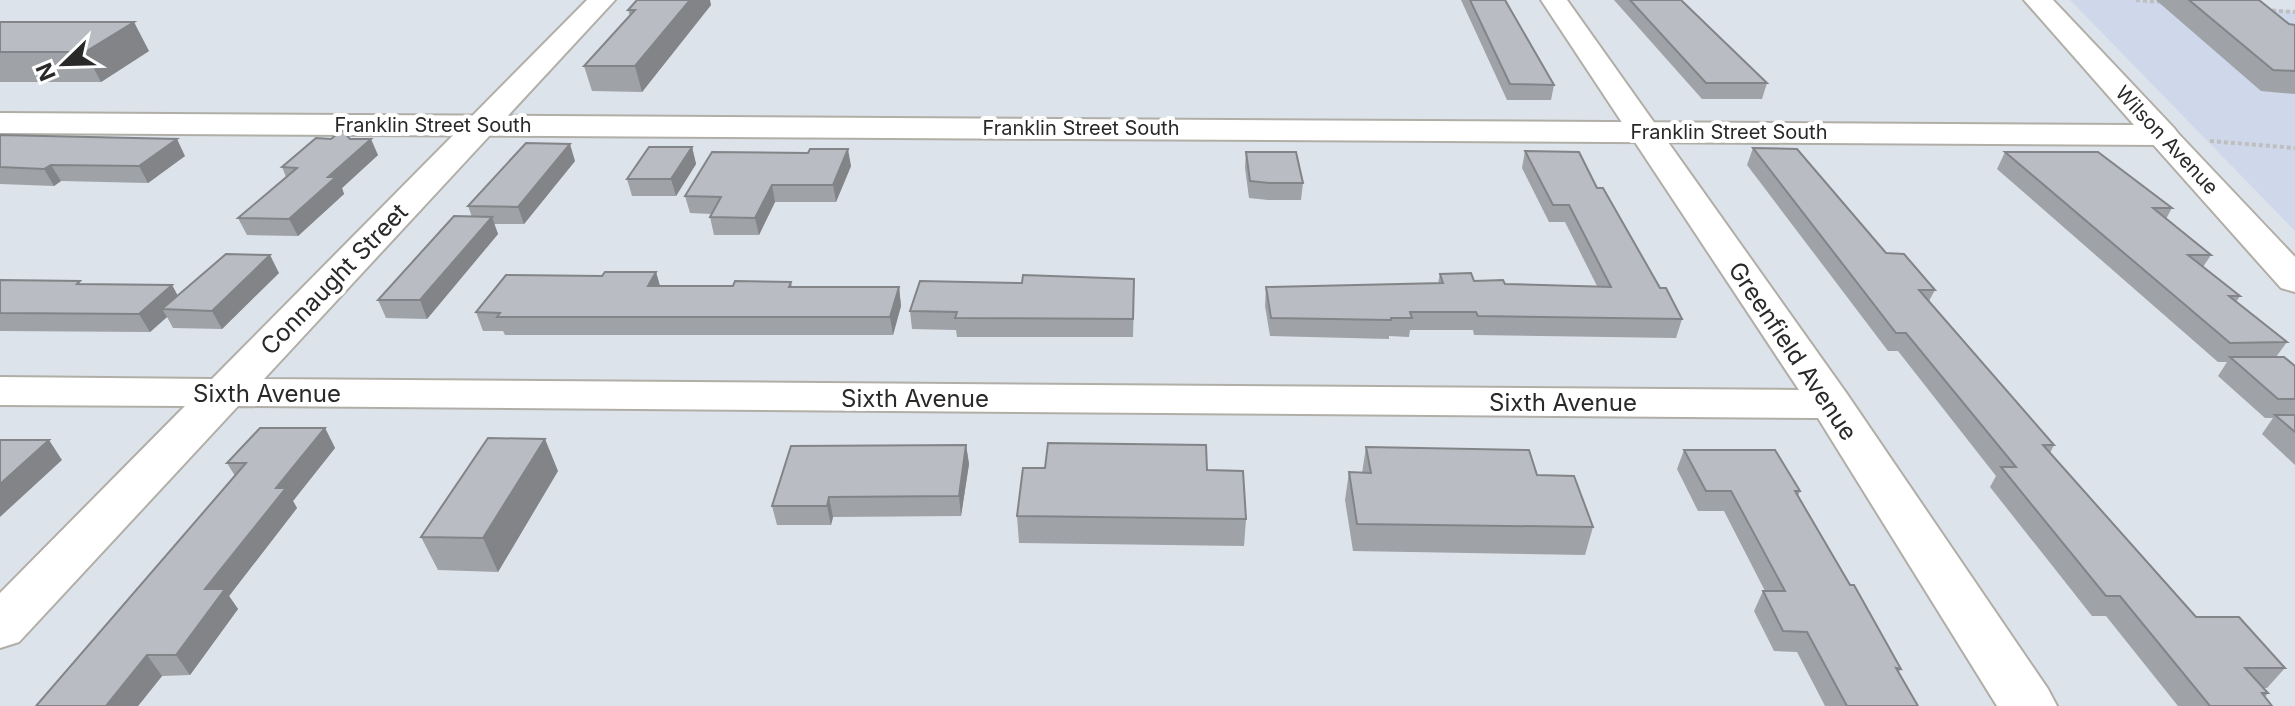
<svg xmlns="http://www.w3.org/2000/svg" width="2295" height="706" viewBox="0 0 2295 706" font-family="Inter,sans-serif">
  <style>
    .education { fill: #ced8ea }
    .lines { fill: none; stroke-linecap: round; stroke-linejoin: round }
    .minor-casing { stroke: #b0aea6; stroke-width: 4 }
    .tertiary-casing { stroke: #b0aea6; stroke-width: 4 }
    .path { stroke: #bfbfbf; stroke-width: 4; stroke-dasharray: 4 3; stroke-linecap: butt }
    .minor { fill: #fff; fill-rule: evenodd }
    .tertiary { fill: #fff; fill-rule: evenodd }
    .wall { fill: #9fa2a7 }
    .shaded-wall { fill: #828488 }
    .building { fill: #b9bcc2; stroke: #828488; stroke-width: 2 }
    .labels { text-anchor: middle; dominant-baseline: central; stroke-width: 8; stroke-linejoin: round; paint-order: stroke }
    .far-street-label { font-size: 20px; fill: #292929; stroke: #fff }
    .street-label { font-size: 24px; fill: #292929; stroke: #fff }
  </style>
  <rect width="100%" height="100%" fill="#dde3ea"/>
  <path class="education" d="M2070,0H2159L2295,11V231Z"/>
  <g class="lines">
    <g class="minor-casing">
      <g id="minor">
        <path d="M587,0H615L264,379L1799,390L1541,0H1567L1847,394L2048,689L2057,706H1997L1818,418L238,406L19,642L0,648V593L185,406L0,405V377L212,379Z"/>
        <path d="M2162,125L2173,128L2295,257V292L2281,288L2151,142L2146,135L2151,128Z"/>
      </g>
    </g>
    <g class="tertiary-casing">
      <path id="tertiary" d="M2024,0H2053L2174,128L2179,135L2174,142L2162,145L0,133V113L2134,125Z"/>
    </g>
    <g class="path">
      <path d="M2136,0L2163,2"/>
      <path d="M2265,10L2295,12"/>
      <path d="M2210,141L2295,148"/>
    </g>
    <use href="#minor" class="minor"/>
    <use href="#tertiary" class="tertiary"/>
  </g>
  <g class="wall">
    <path d="M1461,0H1505L1554,85L1551,100H1507Z"/>
    <path d="M1614,0H1681L1767,83L1762,99H1702Z"/>
    <path d="M2156,0H2259L2289,24L2295,25V94L2261,91Z"/>
    <path d="M711,5L642,92L592,91L584,66L630,16L628,10Z"/>
    <path d="M0,22L149,51L101,82H0Z"/>
    <path d="M0,135L185,156L148,183L61,181L54,186L0,184Z"/>
    <path d="M350,139L378,155L342,188L344,194L298,236L247,235L238,218L286,177L282,167Z"/>
    <path d="M692,147L696,164L676,196H632L627,179Z"/>
    <path d="M1753,148L1886,253L1935,290L1929,301L2054,445L2050,453L2196,617L2285,668L2267,688H2263L2268,693L2265,697L2272,706H2178L2106,616H2092L1990,487L1996,476L1898,351H1888L1747,165Z"/>
    <path d="M1525,151L1597,188L1660,288L1682,319L1676,338L1474,335L1473,330H1410L1409,337L1389,336V339L1270,336L1265,306L1266,287L1438,283L1440,274L1474,281L1505,284L1597,286L1565,222H1549L1522,168Z"/>
    <path d="M1246,152L1303,183L1301,200H1268L1249,198L1245,168Z"/>
    <path d="M2005,152L2172,208L2166,219L2211,255L2203,267L2240,296L2236,302L2287,342L2276,357L2295,366V465L2262,434L2273,418H2265L2218,376L2227,362H2218L1997,169Z"/>
    <path d="M575,161L524,224H494L498,234L427,319L386,318L378,300L472,217L468,206Z"/>
    <path d="M851,166L836,202H775L759,235H714L710,217L712,214L690,213L685,196Z"/>
    <path d="M656,272L660,286H733L791,282L792,287H899L901,306L893,335H505L503,331H483L476,312L602,276Z"/>
    <path d="M279,273L222,329L173,328L167,317L150,332L0,331V280L82,284L172,285L178,296Z"/>
    <path d="M1134,297L1133,337H957L956,330L912,329L910,311Z"/>
    <path d="M325,428L335,448L293,501L297,508L229,596L238,609L190,675L162,676L138,706H36L235,476L227,463Z"/>
    <path d="M966,445L969,464L961,516L833,517L831,525H777L772,506Z"/>
    <path d="M1366,447L1537,475L1593,527L1585,555L1353,551L1345,500L1349,472L1362,473Z"/>
    <path d="M1684,450L1800,491L1798,496L1901,669L1898,673L1918,706H1825L1797,652L1774,651L1754,611L1763,591H1765L1724,511H1698L1677,469Z"/>
    <path d="M1207,470L1246,519L1244,546L1019,543L1017,516Z"/>
    <path d="M558,471L498,572L438,570L421,537Z"/>
  </g>
  <g class="shaded-wall">
    <path d="M690,0H710L711,5L642,92L635,66Z"/>
    <path d="M134,22L149,51L101,82L85,52Z"/>
    <path d="M177,139L185,156L148,183L139,166Z"/>
    <path d="M371,139L378,155L342,188L344,194L298,236L289,219L328,177Z"/>
    <path d="M570,144L575,161L524,224L518,207Z"/>
    <path d="M692,147L696,164L676,196L671,179Z"/>
    <path d="M848,149L851,166L836,202L833,185Z"/>
    <path d="M51,165L61,181L54,186L44,169Z"/>
    <path d="M772,185L775,202L759,235L755,218Z"/>
    <path d="M492,217L498,234L427,319L420,300Z"/>
    <path d="M270,255L279,273L222,329L212,311Z"/>
    <path d="M656,272L661,290L648,286Z"/>
    <path d="M172,285L182,304L162,309L167,317L150,332L139,314Z"/>
    <path d="M899,287L901,306L893,335L890,317Z"/>
    <path d="M325,428L335,448L293,501L297,508L229,596L238,609L190,675L176,655L205,589L276,488Z"/>
    <path d="M545,439L558,471L498,572L483,538Z"/>
    <path d="M49,440L62,460L0,517V484Z"/>
    <path d="M966,445L969,464L961,516L959,496Z"/>
    <path d="M829,497L833,517L831,525L827,506Z"/>
    <path d="M147,655L162,676L138,706H106Z"/>
  </g>
  <g class="building">
    <path d="M637,0H690L635,66H584L635,10H628Z"/>
    <path d="M1470,0H1505L1554,85L1510,84Z"/>
    <path d="M1630,0H1681L1767,83H1706Z"/>
    <path d="M2189,0H2259L2289,24L2295,25V71L2273,70Z"/>
    <path d="M0,22H134L85,52H0Z"/>
    <path d="M342,130L350,139H371L328,177H336L289,219L238,218L297,168L282,167L316,138L331,139Z"/>
    <path d="M0,135L177,139L139,166L51,165L44,169L0,167Z"/>
    <path d="M526,143L570,144L518,207L468,206Z"/>
    <path d="M649,147H692L671,179H627Z"/>
    <path d="M1753,148L1797,149L1886,253L1904,254L1935,290H1919L2054,445H2043L2196,617H2239L2285,668H2245L2268,693H2262L2272,706H2210L2120,596H2106L2001,467H2016L1906,333H1896Z"/>
    <path d="M810,149H848L833,185H772L755,218L710,217L721,197L685,196L712,152L808,153Z"/>
    <path d="M1525,151L1579,152L1597,188H1603L1660,288H1666L1682,319L1478,316L1476,312H1410L1412,318H1391V320L1271,318L1266,287L1443,283L1440,274L1471,273L1474,281L1503,280L1505,284L1611,287L1569,205H1553Z"/>
    <path d="M1246,152H1296L1303,183H1269L1250,181Z"/>
    <path d="M2005,152H2098L2172,208H2153L2211,255H2188L2240,296H2229L2287,342L2230,343Z"/>
    <path d="M454,216L492,217L420,300H378Z"/>
    <path d="M226,254L270,255L212,311L162,309Z"/>
    <path d="M605,272H656L648,286H733L735,281L791,282L789,287H899L890,317H497L500,313L476,312L506,275L602,276Z"/>
    <path d="M1023,275L1134,279L1133,319L955,318L957,312L910,311L920,281L1022,283Z"/>
    <path d="M0,280L80,281L77,284L172,285L139,314L0,313Z"/>
    <path d="M2230,357H2284L2295,366V399H2278Z"/>
    <path d="M2275,415H2295V432Z"/>
    <path d="M260,428H325L276,488H286L205,589H225L176,655H147L106,706H36L246,463H227Z"/>
    <path d="M488,438L545,439L483,538L421,537Z"/>
    <path d="M0,440H49L0,484Z"/>
    <path d="M1048,443L1206,445L1207,470L1243,471L1246,519L1017,516L1023,468H1045Z"/>
    <path d="M966,445L959,496L829,497L827,506H772L791,446Z"/>
    <path d="M1366,447L1529,450L1537,475L1574,476L1593,527L1357,524L1349,472L1371,473Z"/>
    <path d="M1684,450H1775L1800,491H1795L1850,585H1854L1901,669L1896,668L1918,706H1847L1807,632L1783,631L1763,591H1785L1731,491H1706Z"/>
  </g>
  <g class="labels">
    <g class="far-street-label">
      <text x="433" y="125">Franklin Street South</text>
      <text x="1081" y="128">Franklin Street South</text>
      <text x="1729" y="132">Franklin Street South</text>
      <text transform="translate(2167 140) rotate(47)">Wilson Avenue</text>
    </g>
    <g class="street-label">
      <text transform="translate(334 279) rotate(-46)">Connaught Street</text>
      <text transform="translate(1793 351) rotate(56)">Greenfield Avenue</text>
      <text x="267" y="393">Sixth Avenue</text>
      <text x="915" y="398">Sixth Avenue</text>
      <text x="1563" y="402">Sixth Avenue</text>
    </g>
  </g>
  <g transform="translate(64 64) rotate(247)" stroke="#ffffff" stroke-width="6" paint-order="stroke">
  <path d="M0-6L14 30L0 20L-14 30Z" fill="#292929"/>
  <text y="-12" font-size="22" font-weight="bold" text-anchor="middle" fill="#292929">N</text>
  </g>
</svg>
